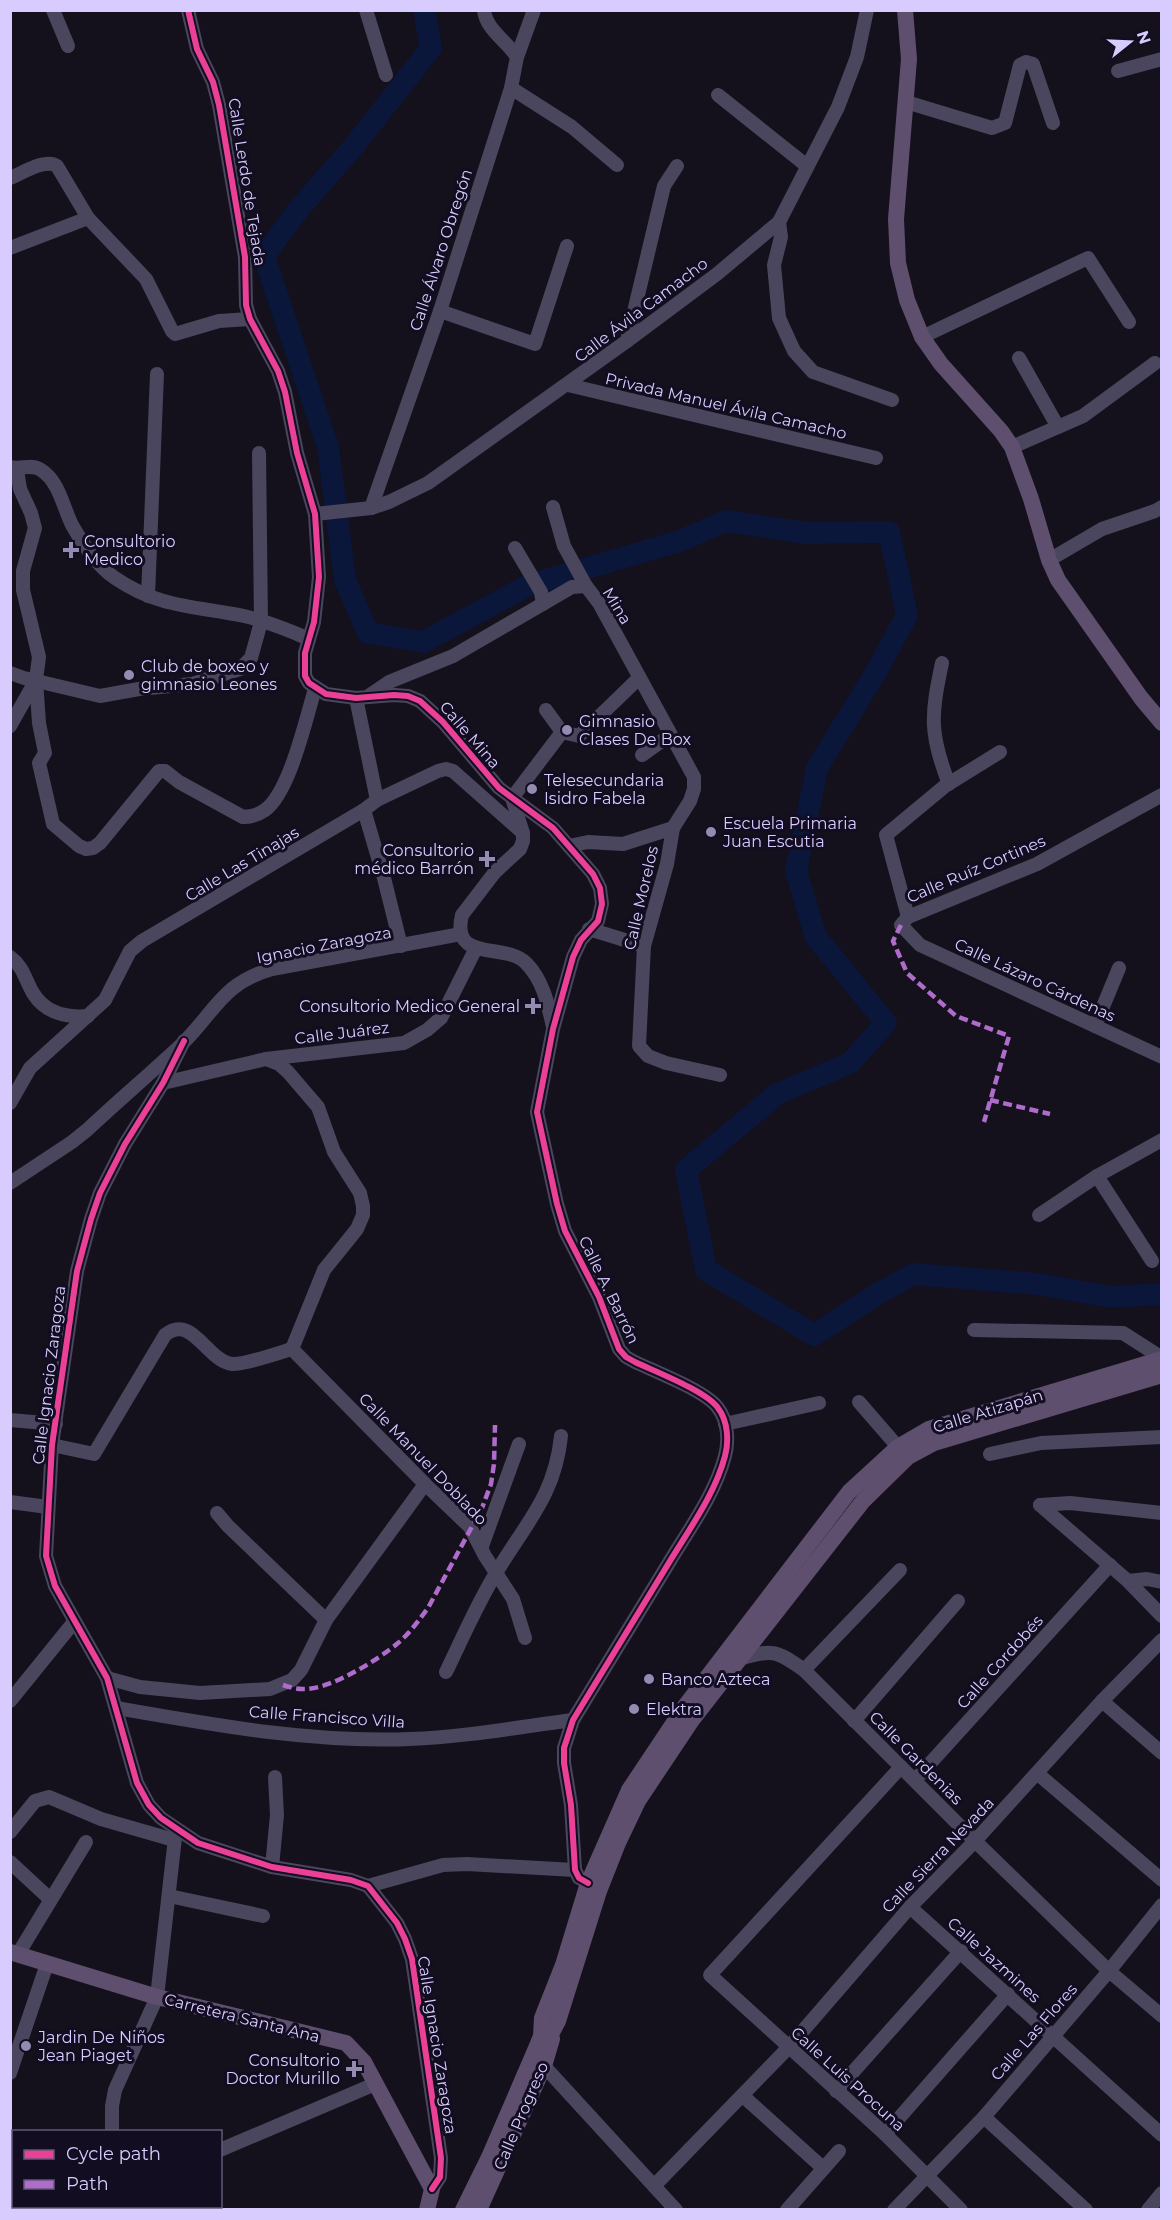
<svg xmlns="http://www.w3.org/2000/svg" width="1172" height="2220" viewBox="0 0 1172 2220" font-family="Montserrat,sans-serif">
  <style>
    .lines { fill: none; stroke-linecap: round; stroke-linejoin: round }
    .river { stroke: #0a163a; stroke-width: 22 }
    .minor { stroke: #4a465d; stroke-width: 14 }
    .major { stroke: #5f4f6e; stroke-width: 16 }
    .quiet { stroke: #b06ccc; stroke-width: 4.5; stroke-dasharray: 9 4.5; stroke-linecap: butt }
    .cycleway-casing { stroke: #120d20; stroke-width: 10 }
    .cycleway { stroke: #ea4096; stroke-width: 6 }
    .poi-dot { fill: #938bb0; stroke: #120d20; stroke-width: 2 }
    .labels { text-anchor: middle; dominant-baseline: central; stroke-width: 6; stroke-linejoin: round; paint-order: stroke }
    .street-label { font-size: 16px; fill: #d8ccff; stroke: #120d20 }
    .poi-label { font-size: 16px; fill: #d8ccff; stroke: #120d20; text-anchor: start }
  </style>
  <rect width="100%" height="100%" fill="#14111c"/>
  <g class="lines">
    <path class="river" d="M424,10L431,48L354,146L298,210L264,256L328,447L345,580L368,633L423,642L529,585L680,541L726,521L807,533L889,532L907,615L875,674L817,768L796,871L816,937L886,1023L850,1063L777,1094L686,1170L706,1270L814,1335L879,1293L914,1274L1038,1284L1110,1297L1162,1294"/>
    <g class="minor">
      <path d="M53,10L68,46"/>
      <path d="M188,10L197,49L213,82L219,105L245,257L246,305L250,319L278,371L285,392L297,453L315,514L319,577L314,622L305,653V676L309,683L326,694L356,698L394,695L408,696L420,701L443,722L499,788L553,828L593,874L600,888L602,904L598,921L581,940L573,957L553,1029L537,1112L557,1204L565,1231L599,1297L619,1349L626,1357L635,1362C656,1372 706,1391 718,1408C728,1421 729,1441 725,1456C715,1494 690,1528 670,1561C638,1614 605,1667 573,1720L564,1748V1763L571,1805L575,1870L579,1878L588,1883"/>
      <path d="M366,10L386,75"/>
      <path d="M484,10C486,30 507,41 517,57"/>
      <path d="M1118,71L1162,59"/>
      <path d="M511,88L572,127L617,165"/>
      <path d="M718,95L807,166"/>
      <path d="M906,102L992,128L1005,123L1020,65L1026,62L1033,64L1053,123"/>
      <path d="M10,178C23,173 45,158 57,166L88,218L146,279L172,331L175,334L219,321L250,319"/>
      <path d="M779,222L781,237L774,265L779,318L794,351L813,372L892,400"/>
      <path d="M10,248L88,218"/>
      <path d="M440,311L535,344L567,246"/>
      <path d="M922,337L1088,258L1129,322"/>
      <path d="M627,341L664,186L677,166"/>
      <path d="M1019,358L1058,427"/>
      <path d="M568,385L876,458"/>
      <path d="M1012,447L1083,416L1155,363"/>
      <path d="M10,467C21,470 32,463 41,470C59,481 63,507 72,525C83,544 96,565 115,578C159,608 195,606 244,616C266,621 288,630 309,639"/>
      <path d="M553,507L564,546L586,586L599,603L694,777V789L690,801L673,828L667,864L644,946L639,1046L648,1056L666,1063L720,1075"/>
      <path d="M371,508L440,311L511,88L517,57L534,10"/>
      <path d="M315,514L371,508L389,502L428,483L627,341L717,274L779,222L838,107L857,57L867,10"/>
      <path d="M515,548L541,592L543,604"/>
      <path d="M1049,560L1102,529L1155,511L1162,507"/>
      <path d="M148,596L157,374"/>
      <path d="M942,663C931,715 929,733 949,784"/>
      <path d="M10,673L24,678L100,696L139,689L192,684L240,669L251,658L261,622L259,453"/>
      <path d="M36,680L39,723L45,753L39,763L53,824L79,846L86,849L93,848L100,843L159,771H165L179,782L243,817C252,817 258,815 265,810C290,792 306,718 315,689"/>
      <path d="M370,695L389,682L453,656L572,587L586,586"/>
      <path d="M356,698L377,800"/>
      <path d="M546,710L562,732"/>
      <path d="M10,726L36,680L39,657L23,590V571L35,528L31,513L20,489L18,476L15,468"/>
      <path d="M562,732L579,736L639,678"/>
      <path d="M642,755L670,735"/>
      <path d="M1162,795L1037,864L908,917L901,925L920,945L1162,1057"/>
      <path d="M512,798L523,833V841L520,849L495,872L462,915C450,963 506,942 526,963C543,980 548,1004 553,1027"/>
      <path d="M512,798L562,732"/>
      <path d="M364,810L384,878L401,946"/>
      <path d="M569,846L588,842L623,844L673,828"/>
      <path d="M908,917L886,835L945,786L1000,752"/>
      <path d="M589,929L644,946"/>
      <path d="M10,957C24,967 25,980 33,993C45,1013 67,1018 88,1016"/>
      <path d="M1095,1026L1119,968"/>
      <path d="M184,1041L163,1083L125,1144L100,1193L91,1219L77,1271L52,1445L46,1556L55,1586L107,1678L137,1783L149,1805L161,1818L198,1843L272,1867L351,1880L368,1886L397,1923L405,1939L412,1959L441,2158L440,2177L432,2189"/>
      <path d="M266,1059L279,1064L288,1072L318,1107L334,1152L360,1193L363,1206V1215L357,1229L324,1270L292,1349"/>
      <path d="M163,1083L266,1059L404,1043L427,1030L441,1018L476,948"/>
      <path d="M10,1103L30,1068L105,1000L130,951L142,941L364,810L377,800L438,771L446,769L453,771L523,833"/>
      <path d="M1097,1176L1152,1261"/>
      <path d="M10,1183L72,1142L87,1130C118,1101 151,1073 182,1044C215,1012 222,983 272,969L461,934"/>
      <path d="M1039,1215L1097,1176L1162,1140"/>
      <path d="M974,1330L1123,1333L1162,1358"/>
      <path d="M292,1349L425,1484L470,1527L485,1556L513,1599L525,1638"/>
      <path d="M859,1402L898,1447"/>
      <path d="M10,1420L56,1424"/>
      <path d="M725,1424L819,1403"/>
      <path d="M52,1445L94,1454L165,1335C192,1313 207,1361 232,1364C244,1365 278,1353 292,1349"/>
      <path d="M990,1454L1041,1443L1162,1437"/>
      <path d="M10,1502L48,1507"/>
      <path d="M1040,1505L1128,1581L1162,1616"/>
      <path d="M1040,1505L1070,1503L1162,1513"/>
      <path d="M217,1513L228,1526L326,1620"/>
      <path d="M482,1546L519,1444"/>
      <path d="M1128,1581L1147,1579L1162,1582"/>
      <path d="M739,1659C772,1649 776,1650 804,1670L975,1841L1109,1971L1162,2016"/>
      <path d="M804,1670L900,1570"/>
      <path d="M446,1672C462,1639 477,1604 496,1573C525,1524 555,1496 561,1436"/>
      <path d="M107,1678L140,1687L200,1693L270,1689L292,1680L301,1670L326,1620L425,1484"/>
      <path d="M10,1701L74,1622"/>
      <path d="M1102,1701L1162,1753"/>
      <path d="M116,1708C213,1725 312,1743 410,1739C464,1737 519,1727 573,1720"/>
      <path d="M854,1721L958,1601"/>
      <path d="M901,1767L710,1975L885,2134L961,2210"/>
      <path d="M1038,1774L1162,1880"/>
      <path d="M915,1780L1110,1565"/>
      <path d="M10,1832L35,1801L49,1797L101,1819L174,1840"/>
      <path d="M10,1862L50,1899"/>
      <path d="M272,1867L277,1815L275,1777"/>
      <path d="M368,1886L443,1865L467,1864L575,1870"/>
      <path d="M169,1896L263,1916"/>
      <path d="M910,1907L1162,2135"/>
      <path d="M18,1954L86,1842"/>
      <path d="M544,2066L676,2210"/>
      <path d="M10,2073L47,1964"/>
      <path d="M836,2091L961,1951"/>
      <path d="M743,2096L823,2168"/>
      <path d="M984,2117L1086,2210"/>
      <path d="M112,2132V2106L115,2090L157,1997L176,1829"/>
      <path d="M885,2134L1008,1994"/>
      <path d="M220,2150L375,2084"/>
      <path d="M10,2164H14"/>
      <path d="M654,2186L788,2048L910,1907L975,1841L1102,1701L1162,1640"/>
      <path d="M787,2210L839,2151"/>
      <path d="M894,2210L984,2117L1109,1971L1162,1905"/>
      <path d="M1148,2210L1162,2193"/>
    </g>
    <g class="major">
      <path d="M905,10L909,59L896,219L898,263L907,300L922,337L941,364L1001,431L1012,447L1031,499L1049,560L1058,580L1141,698L1162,723"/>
      <path d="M10,1952L157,1997L346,2043L364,2062L432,2189L427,2210"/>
      <path d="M544,2048L558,2021L599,1891L618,1843L638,1801L692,1720L863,1501L908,1457L934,1443L1162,1375"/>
      <path d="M463,2210L490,2155L537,2046L541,2036L542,2018L563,1965L588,1883L629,1790L685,1706L849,1492L898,1447L929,1429L1162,1359"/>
      <path d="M479,2210L544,2066L552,2039"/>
    </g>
    <g class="quiet">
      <path d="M901,925L893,941L907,973L956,1016L1009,1036L984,1122"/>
      <path d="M990,1100L1050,1114"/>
      <path d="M283,1685C289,1687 296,1689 302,1689C328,1691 378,1660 398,1643C410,1633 419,1620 428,1608L482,1508L491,1484L494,1464L495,1425"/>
    </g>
    <g class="cycleway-casing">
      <g id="cycleway">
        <path d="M188,10L197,49L213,82L219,105L245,257L246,305L250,319L278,371L285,392L297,453L315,514L319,577L314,622L305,653V676L309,683L326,694L356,698L394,695L408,696L420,701L443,722L499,788L553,828L593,874L600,888L602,904L598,921L581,940L573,957L553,1029L537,1112L557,1204L565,1231L599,1297L619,1349L626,1357L635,1362C656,1372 706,1391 718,1408C728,1421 729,1441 725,1456C715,1494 690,1528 670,1561C638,1614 605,1667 573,1720L564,1748V1763L571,1805L575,1870L579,1878L588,1883"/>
        <path d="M184,1041L163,1083L125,1144L100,1193L91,1219L77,1271L52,1445L46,1556L55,1586L107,1678L137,1783L149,1805L161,1818L198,1843L272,1867L351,1880L368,1886L397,1923L405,1939L412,1959L441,2158L440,2177L432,2189"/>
      </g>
    </g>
    <use href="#cycleway" class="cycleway"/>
  </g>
  <g class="poi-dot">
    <path d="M68 541h6v6h6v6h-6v6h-6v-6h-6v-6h6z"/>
    <circle cx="129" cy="675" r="6"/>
    <circle cx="567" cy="730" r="6"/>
    <circle cx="532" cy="789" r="6"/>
    <circle cx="711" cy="832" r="6"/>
    <path d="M484 850h6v6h6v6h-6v6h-6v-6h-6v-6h6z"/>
    <path d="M530 997h6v6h6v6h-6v6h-6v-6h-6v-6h6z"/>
    <circle cx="649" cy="1679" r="6"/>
    <circle cx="634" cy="1709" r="6"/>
    <circle cx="26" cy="2046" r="6"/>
    <path d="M351 2060h6v6h6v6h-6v6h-6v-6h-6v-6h6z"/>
  </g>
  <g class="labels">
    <g class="street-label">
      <text transform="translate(247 182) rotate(81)">Calle Lerdo de Tejada</text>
      <text transform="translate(441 250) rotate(-72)">Calle Álvaro Obregón</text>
      <text transform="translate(641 310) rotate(-37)">Calle Ávila Camacho</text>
      <text transform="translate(726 406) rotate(13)">Privada Manuel Ávila Camacho</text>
      <text transform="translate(617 606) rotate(59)">Mina</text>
      <text transform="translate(470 735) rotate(49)">Calle Mina</text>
      <text transform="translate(242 864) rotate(-31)">Calle Las Tinajas</text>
      <text transform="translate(976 869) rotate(-23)">Calle Ruíz Cortines</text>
      <text transform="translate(641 898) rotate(-77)">Calle Morelos</text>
      <text transform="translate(324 945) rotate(-11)">Ignacio Zaragoza</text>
      <text transform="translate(1035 980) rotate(25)">Calle Lázaro Cárdenas</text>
      <text transform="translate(342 1033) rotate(-7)">Calle Juárez</text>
      <text transform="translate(609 1290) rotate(64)">Calle A. Barrón</text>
      <text transform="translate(49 1375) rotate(-83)">Calle Ignacio Zaragoza</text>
      <text transform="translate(988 1411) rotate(-17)">Calle Atizapán</text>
      <text transform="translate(423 1459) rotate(46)">Calle Manuel Doblado</text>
      <text transform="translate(1000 1662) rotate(-48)">Calle Cordobés</text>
      <text transform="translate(327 1717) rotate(4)">Calle Francisco Villa</text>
      <text transform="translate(916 1758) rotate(45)">Calle Gardenias</text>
      <text transform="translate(938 1855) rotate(-46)">Calle Sierra Nevada</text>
      <text transform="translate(994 1960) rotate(42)">Calle Jazmines</text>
      <text transform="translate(242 2018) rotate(14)">Carretera Santa Ana</text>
      <text transform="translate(1034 2032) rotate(-49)">Calle Las Flores</text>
      <text transform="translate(437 2045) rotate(81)">Calle Ignacio Zaragoza</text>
      <text transform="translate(848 2079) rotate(42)">Calle Luis Procuna</text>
      <text transform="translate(521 2116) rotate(-67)">Calle Progreso</text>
    </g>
    <g class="poi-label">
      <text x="84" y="541">Consultorio<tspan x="84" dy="18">Medico</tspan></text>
      <text x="141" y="666">Club de boxeo y<tspan x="141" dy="18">gimnasio Leones</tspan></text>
      <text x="579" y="721">Gimnasio<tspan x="579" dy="18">Clases De Box</tspan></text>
      <text x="544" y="780">Telesecundaria<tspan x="544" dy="18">Isidro Fabela</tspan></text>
      <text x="723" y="823">Escuela Primaria<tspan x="723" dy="18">Juan Escutia</tspan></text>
      <text x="474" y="850" text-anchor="end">Consultorio<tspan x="474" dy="18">médico Barrón</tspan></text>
      <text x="520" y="1006" text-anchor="end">Consultorio Medico General</text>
      <text x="661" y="1679">Banco Azteca</text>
      <text x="646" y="1709">Elektra</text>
      <text x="38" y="2037">Jardin De Niños<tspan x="38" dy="18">Jean Piaget</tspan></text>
      <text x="340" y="2060" text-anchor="end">Consultorio<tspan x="340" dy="18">Doctor Murillo</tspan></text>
    </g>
  </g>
  <rect width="1172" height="2220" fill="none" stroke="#d8ccff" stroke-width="24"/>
  <rect x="12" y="2130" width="210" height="78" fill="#120d20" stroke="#615979" stroke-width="1.5"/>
  <rect x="24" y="2150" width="30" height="9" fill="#ea4096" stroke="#615979" stroke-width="1.5"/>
  <text x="66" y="2160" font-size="18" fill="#d8ccff">Cycle path</text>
  <rect x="24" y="2180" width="30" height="9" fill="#b06ccc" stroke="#615979" stroke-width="1.5"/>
  <text x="66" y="2190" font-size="18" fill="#d8ccff">Path</text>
  <g transform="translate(1130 42) rotate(72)" stroke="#120d20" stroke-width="4.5" paint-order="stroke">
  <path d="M0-4.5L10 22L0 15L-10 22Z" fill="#d8ccff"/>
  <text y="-9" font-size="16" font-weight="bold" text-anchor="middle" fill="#d8ccff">N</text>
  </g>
</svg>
